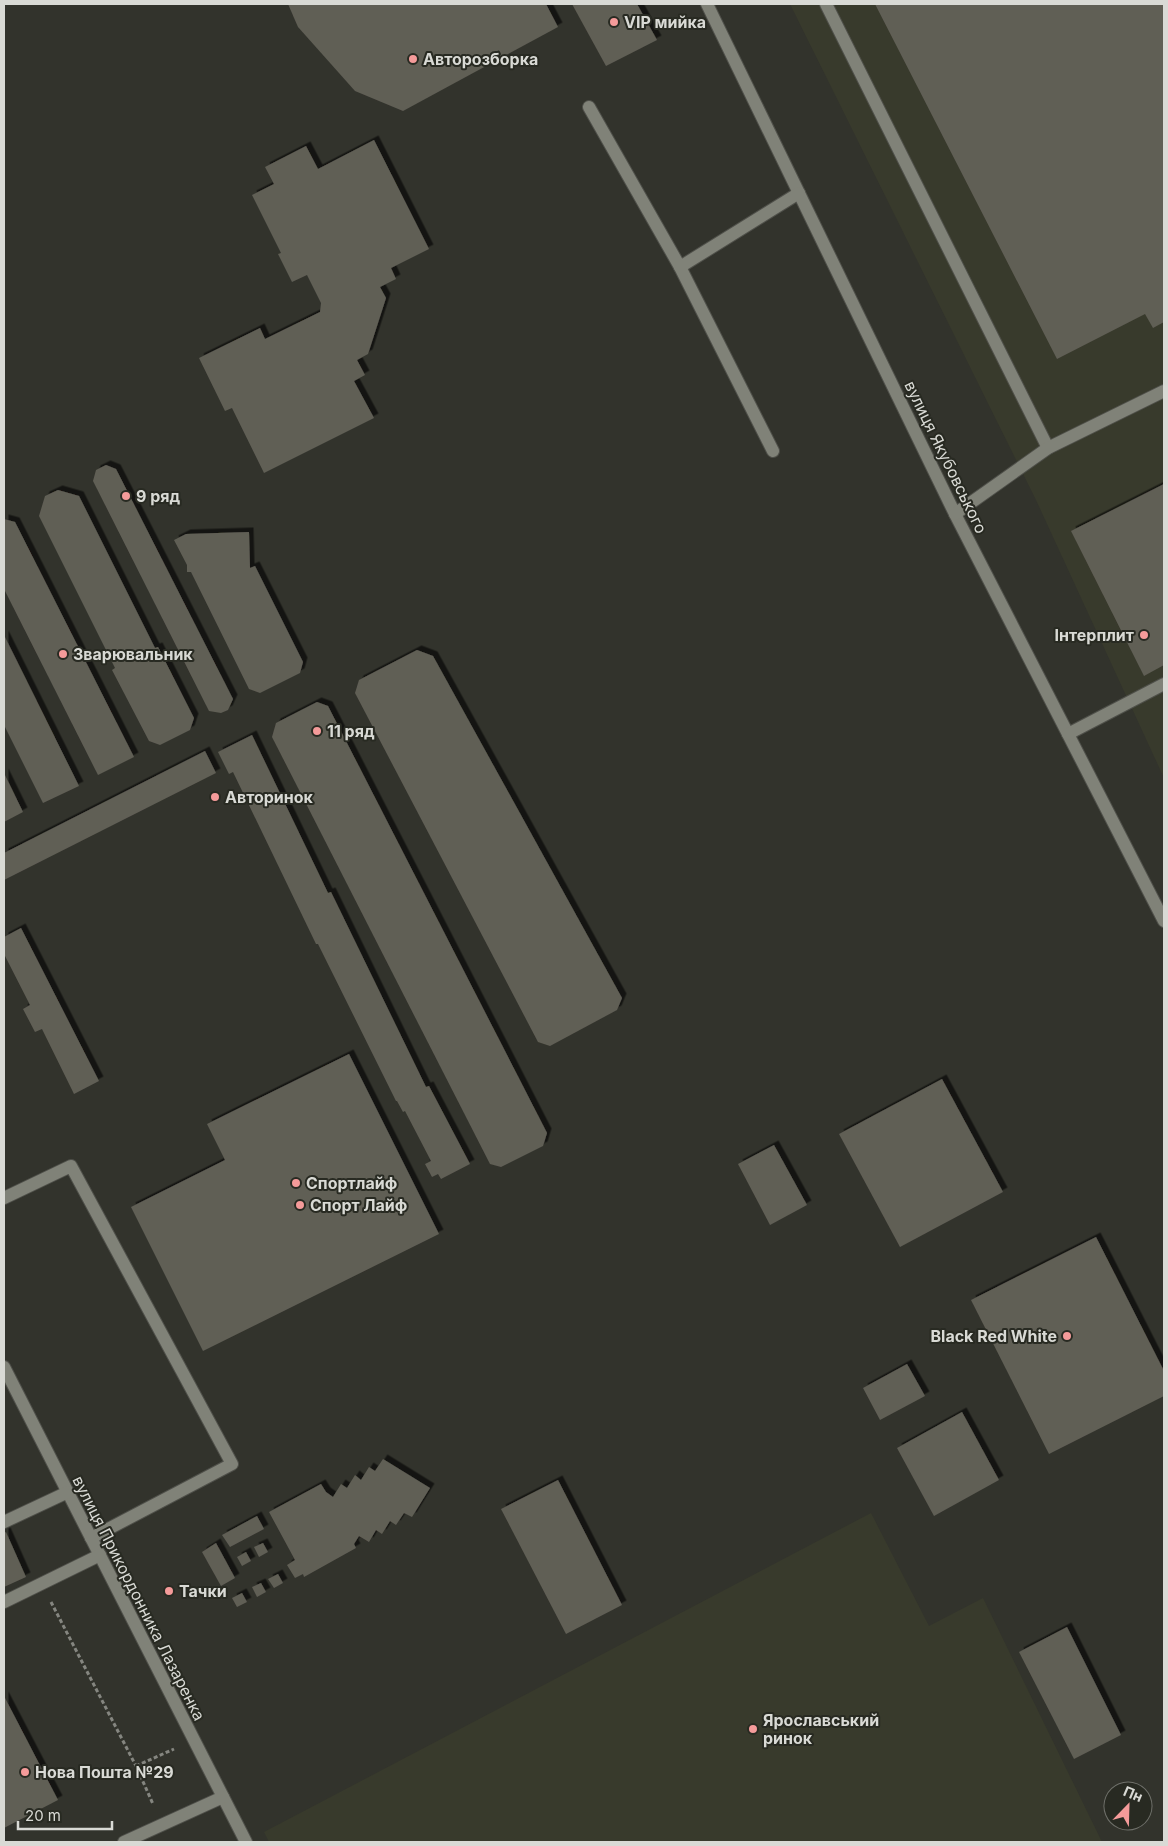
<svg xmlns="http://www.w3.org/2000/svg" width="1168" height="1846" viewBox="0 0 1168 1846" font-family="Inter,sans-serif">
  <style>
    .built { fill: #383a2c }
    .building { fill: #605e55; filter: url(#shadow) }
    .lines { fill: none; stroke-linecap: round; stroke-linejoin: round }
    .minor-casing { stroke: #4f504a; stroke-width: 14 }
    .path { stroke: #858680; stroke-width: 3; stroke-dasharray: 4 2.5; stroke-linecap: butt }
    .minor { stroke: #808278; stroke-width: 12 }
    .poi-dot { fill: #f59b9a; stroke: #282a22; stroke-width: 2 }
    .labels { text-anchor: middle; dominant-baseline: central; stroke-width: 4; stroke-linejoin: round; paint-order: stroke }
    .poi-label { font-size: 16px; font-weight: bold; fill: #d9dad5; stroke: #282a22; text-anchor: start }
    .street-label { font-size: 16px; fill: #d9dad5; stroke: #282a22 }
  </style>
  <defs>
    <filter id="shadow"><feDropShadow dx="4.5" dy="-4.5" stdDeviation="0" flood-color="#0009"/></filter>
  </defs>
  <rect width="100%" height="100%" fill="#32332c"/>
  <g class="built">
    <path d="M790,4H1164V778L1036,500Z"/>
    <path d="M871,1513L929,1626L983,1598L1102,1842H269L264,1832Z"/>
  </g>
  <g class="building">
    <path d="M288,4H546L558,27L403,111L355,91L298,27Z"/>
    <path d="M572,4H637L657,40L606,66Z"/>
    <path d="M875,4H1164V322L1153,328L1145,314L1057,359Z"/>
    <path d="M374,140L429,249L391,268L396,279L380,287L386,298L368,354L357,360L365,375L354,381L374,418L264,473L232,408L225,411L199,358L260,328L265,339L320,312L321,303L307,275L292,282L278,254L281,253L252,195L274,184L265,167L306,146L318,169Z"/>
    <path d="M106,465L116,469L233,699L228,710L221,713L209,711L93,481L96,470Z"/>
    <path d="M1164,484V665L1144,676L1071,531Z"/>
    <path d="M58,490L79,496L155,648L158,647L194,718L190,730L160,745L149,741L112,670L115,668L39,516L45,496Z"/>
    <path d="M4,519L15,522L134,757L98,775L4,589Z"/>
    <path d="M249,532L250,568L255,566L303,662L300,673L260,693L249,689L191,572H187V565L174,540L186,534Z"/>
    <path d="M4,635L79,786L43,803L4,725Z"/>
    <path d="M417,650L433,656L622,998L617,1010L550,1046L538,1042L355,693L359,680Z"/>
    <path d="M317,702L328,706L547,1133L543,1146L501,1167L490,1164L272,737L276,723Z"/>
    <path d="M252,735L328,893L331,892L426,1087L429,1086L470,1164L441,1179L438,1174L432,1177L425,1164L431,1161L405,1111L403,1112L397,1101H396L318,944H316L233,772L229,774L218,752Z"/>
    <path d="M205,751L216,773L4,880V853Z"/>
    <path d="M4,773L23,812L4,822Z"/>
    <path d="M21,928L99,1081L74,1094L42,1029L35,1032L23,1009L30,1005L4,954V937Z"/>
    <path d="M349,1054L439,1234L203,1351L131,1207L225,1160L207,1124Z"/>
    <path d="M942,1079L1003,1192L900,1247L839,1134Z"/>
    <path d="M774,1145L807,1205L770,1225L738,1164Z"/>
    <path d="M1096,1237L1164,1371V1396L1049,1454L971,1300Z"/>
    <path d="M907,1364L925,1396L880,1420L863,1388Z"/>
    <path d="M962,1412L999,1480L934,1516L897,1448Z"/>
    <path d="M383,1459L430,1488L412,1517L404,1513L396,1525L390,1521L382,1534L376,1530L369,1542L359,1536L354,1544L356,1548L304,1577L303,1574L295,1578L287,1565L295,1560L269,1512L321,1484L326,1492L333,1497L341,1484L347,1488L355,1475L361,1480L369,1467L375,1471Z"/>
    <path d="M558,1480L622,1605L566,1634L501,1509Z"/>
    <path d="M257,1516L264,1529L230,1547L222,1535Z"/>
    <path d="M6,1532L26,1577L4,1587V1533Z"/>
    <path d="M216,1543L235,1578L221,1586L202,1552Z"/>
    <path d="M263,1543L268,1552L259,1557L254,1547Z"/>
    <path d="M246,1552L251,1561L242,1566L237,1557Z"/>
    <path d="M278,1574L283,1583L274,1588L268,1579Z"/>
    <path d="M261,1583L266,1592L257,1597L252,1587Z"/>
    <path d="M242,1593L247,1602L237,1607L232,1598Z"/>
    <path d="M1067,1627L1121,1735L1074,1759L1019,1652Z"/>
    <path d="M4,1696L58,1800L4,1828Z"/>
  </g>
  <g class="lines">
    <g class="minor-casing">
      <g id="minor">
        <path d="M707,4L955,514L1164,921"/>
        <path d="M826,4L1048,448"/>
        <path d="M589,107L680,267"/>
        <path d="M773,451L680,267L799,193"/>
        <path d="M955,514L1048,448L1164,391"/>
        <path d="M1068,734L1164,684"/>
        <path d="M4,1198L71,1166L232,1464L91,1538"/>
        <path d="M4,1367L246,1842"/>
        <path d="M4,1522L68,1492"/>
        <path d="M4,1602L100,1555"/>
        <path d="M124,1842L223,1797"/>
      </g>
    </g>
    <g class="path">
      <path d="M51,1602L136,1766L153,1804"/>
      <path d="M136,1766L174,1749"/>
    </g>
    <use href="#minor" class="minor"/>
  </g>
  <g class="poi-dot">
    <circle cx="614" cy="22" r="5"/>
    <circle cx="413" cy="59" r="5"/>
    <circle cx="126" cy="496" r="5"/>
    <circle cx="1144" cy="635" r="5"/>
    <circle cx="63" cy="654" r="5"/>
    <circle cx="317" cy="731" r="5"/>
    <circle cx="215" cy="797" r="5"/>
    <circle cx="296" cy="1183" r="5"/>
    <circle cx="300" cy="1205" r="5"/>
    <circle cx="1067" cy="1336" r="5"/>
    <circle cx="169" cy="1591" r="5"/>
    <circle cx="753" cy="1729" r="5"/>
    <circle cx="25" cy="1772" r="5"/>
  </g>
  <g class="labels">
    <g class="poi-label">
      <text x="624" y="22">VIP мийка</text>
      <text x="423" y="59">Авторозборка</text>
      <text x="136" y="496">9 ряд</text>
      <text x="1134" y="635" text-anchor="end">Інтерплит</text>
      <text x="73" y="654">Зварювальник</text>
      <text x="327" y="731">11 ряд</text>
      <text x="225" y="797">Авторинок</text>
      <text x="306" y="1183">Спортлайф</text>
      <text x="310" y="1205">Спорт Лайф</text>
      <text x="1057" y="1336" text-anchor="end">Black Red White</text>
      <text x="179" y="1591">Тачки</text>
      <text x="763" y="1720">Ярославський<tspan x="763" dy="18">ринок</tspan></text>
      <text x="35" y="1772">Нова Пошта №29</text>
    </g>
    <g class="street-label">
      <text transform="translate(946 457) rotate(64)">вулиця Якубовського</text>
      <text transform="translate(139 1598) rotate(63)">вулиця Прикордонника Лазаренка</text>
    </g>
  </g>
  <rect width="1168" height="1846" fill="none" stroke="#d9dad5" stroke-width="10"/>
  <g transform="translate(1128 1806) rotate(23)"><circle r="24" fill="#282a22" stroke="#6f706a"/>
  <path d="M0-4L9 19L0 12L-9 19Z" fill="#f59b9a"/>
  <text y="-8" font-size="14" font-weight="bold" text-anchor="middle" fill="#d9dad5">Пн</text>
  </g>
  <path d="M18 1821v8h94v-8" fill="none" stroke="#d9dad5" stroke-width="2.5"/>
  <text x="25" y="1821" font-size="15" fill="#d9dad5" stroke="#282a22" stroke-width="4" paint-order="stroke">20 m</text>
</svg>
